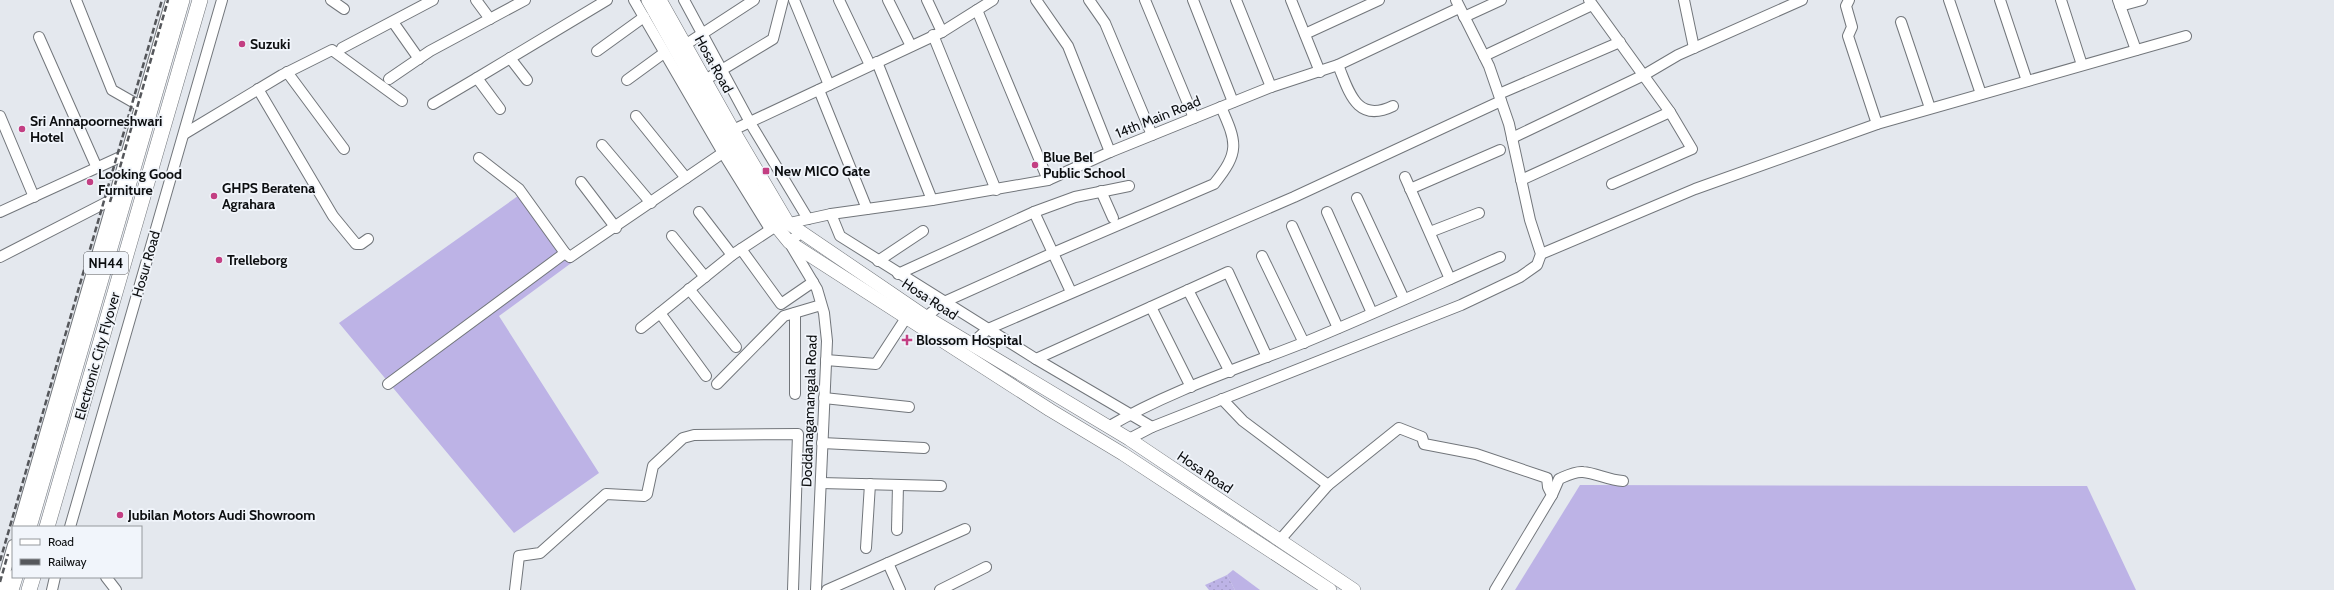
<svg xmlns="http://www.w3.org/2000/svg" width="2334" height="590" viewBox="0 0 2334 590" font-family="Cabin,sans-serif">
  <style>
    .grass { fill: #bdb3e6 }
    .park { fill: url(#park-dots) }
    .lines { fill: none; stroke-linecap: round; stroke-linejoin: round }
    .minor-casing { stroke: #72767b; stroke-width: 12 }
    .major-casing { stroke: #72767b; stroke-width: 14 }
    .highway-casing { stroke: #72767b; stroke-width: 16 }
    .minor { stroke: #fff; stroke-width: 10 }
    .major { stroke: #fff; stroke-width: 13 }
    .highway { stroke: #fff; stroke-width: 15 }
    .rail { stroke: #55575b; stroke-width: 2.5; stroke-dasharray: 6 3; stroke-linecap: butt }
    .poi-dot { fill: #c33f83; stroke: #f1f5fb; stroke-width: 1.5 }
    .labels { text-anchor: middle; dominant-baseline: central; stroke-width: 3.5; stroke-linejoin: round; paint-order: stroke }
    .shield { fill: #f1f5fb; stroke: #515356; stroke-width: 1 }
    .shield-label { font-size: 13px; font-weight: bold; fill: #0c0e10 }
    .poi-label { font-size: 14px; font-weight: bold; fill: #0c0e10; stroke: #f1f5fb; text-anchor: start }
    .street-label { font-size: 14px; fill: #0c0e10; stroke: #f1f5fb }
  </style>
  <defs>
    <pattern id="park-dots" width="8" height="8" patternUnits="userSpaceOnUse"><rect width="8" height="8" fill="#bdb3e6"/><path d="M2 2h.1M6 6h.1" fill="none" stroke="#a199c4" stroke-width="1.8" stroke-linecap="round"/></pattern>
  </defs>
  <rect width="100%" height="100%" fill="#e4e8ee"/>
  <g class="grass">
    <path d="M525,191L574,261L499,316L599,473L514,533L339,323Z"/>
    <path d="M1580,485L2087,486L2136,590H1515Z"/>
    <path d="M1233,570L1260,590H1235L1227,575Z"/>
  </g>
  <path class="park" d="M1227,575L1235,590H1209L1205,585Z"/>
  <g class="lines">
    <g class="minor-casing">
      <g id="minor">
        <path d="M76,0L112,90L140,106"/>
        <path d="M331,0L344,9"/>
        <path d="M476,0L490,19"/>
        <path d="M634,0L723,153L770,229"/>
        <path d="M684,0L752,126L808,219"/>
        <path d="M794,0L829,85"/>
        <path d="M839,0L870,65"/>
        <path d="M888,0L911,46"/>
        <path d="M927,0L942,32"/>
        <path d="M1036,0L1068,46L1110,152"/>
        <path d="M1089,0L1105,23L1152,135"/>
        <path d="M1145,0L1194,118"/>
        <path d="M1193,0L1233,102"/>
        <path d="M1236,0L1271,87"/>
        <path d="M1291,0L1320,72"/>
        <path d="M1589,0L1670,112L1692,149L1612,184"/>
        <path d="M1684,0L1694,48"/>
        <path d="M1849,0L1846,6L1852,27L1848,36L1877,124"/>
        <path d="M1949,0L1981,94"/>
        <path d="M2000,0L2027,81"/>
        <path d="M2061,0L2082,65"/>
        <path d="M2118,0L2136,50"/>
        <path d="M2120,6L2142,0"/>
        <path d="M977,10L1048,180"/>
        <path d="M1464,17L1501,0"/>
        <path d="M393,22L419,59"/>
        <path d="M1901,22L1930,108"/>
        <path d="M1305,34L1379,0"/>
        <path d="M933,35L996,190"/>
        <path d="M39,37L97,168"/>
        <path d="M685,45L754,0"/>
        <path d="M342,48L433,0"/>
        <path d="M597,51L644,17"/>
        <path d="M1484,56L1592,5"/>
        <path d="M510,58L527,80"/>
        <path d="M877,62L932,200"/>
        <path d="M1338,65C1349,91 1356,124 1393,106"/>
        <path d="M287,72L344,149"/>
        <path d="M477,78L607,0"/>
        <path d="M389,79L430,51L525,0"/>
        <path d="M627,80L664,53"/>
        <path d="M705,80L773,39L783,0"/>
        <path d="M258,89L333,216L356,244H361L368,239"/>
        <path d="M819,90L867,209"/>
        <path d="M1499,94L1620,42"/>
        <path d="M433,104L477,78L500,109"/>
        <path d="M0,116L34,197"/>
        <path d="M636,116L686,178"/>
        <path d="M733,130L942,32L993,0"/>
        <path d="M184,134L282,75L332,50L402,101"/>
        <path d="M1512,138L1644,75L1678,55L1802,0"/>
        <path d="M602,145L651,203"/>
        <path d="M479,158L519,189L565,253L570,257L730,148"/>
        <path d="M1405,177L1450,279"/>
        <path d="M1521,180L1670,112"/>
        <path d="M581,182L616,228"/>
        <path d="M1410,189L1500,150"/>
        <path d="M1101,191L1113,218"/>
        <path d="M1357,198L1404,299"/>
        <path d="M0,212L129,153"/>
        <path d="M699,212L732,255"/>
        <path d="M1034,212L1071,292"/>
        <path d="M1327,212L1372,313"/>
        <path d="M831,214L840,236L1036,359L1152,427"/>
        <path d="M1292,226L1338,328"/>
        <path d="M802,232L789,242L817,289L824,313L827,341L816,590"/>
        <path d="M1430,232L1479,213"/>
        <path d="M672,236L705,277"/>
        <path d="M741,249L781,304L813,282"/>
        <path d="M1541,254L1695,189L1877,124L2186,36"/>
        <path d="M1262,256L1304,343"/>
        <path d="M0,257L113,199"/>
        <path d="M878,261L923,231"/>
        <path d="M898,274L1034,212L1075,197L1129,186"/>
        <path d="M689,289L736,347"/>
        <path d="M1188,290L1230,372"/>
        <path d="M1151,307L1191,387"/>
        <path d="M660,313L732,255L776,226L831,214L932,200L1048,180L1110,152L1194,118L1271,87L1338,65L1459,8"/>
        <path d="M795,313V394"/>
        <path d="M926,317L944,302L1053,253L1214,184C1240,152 1237,143 1221,107"/>
        <path d="M641,328L660,313L706,376"/>
        <path d="M971,344L988,329L1294,197L1501,101"/>
        <path d="M1036,359L1228,272L1267,357"/>
        <path d="M826,360L876,364L906,318"/>
        <path d="M388,384L565,253"/>
        <path d="M717,384L784,316L821,305"/>
        <path d="M824,398L909,407"/>
        <path d="M1222,399L1243,421L1328,485L1399,428L1422,437L1424,444L1476,454L1547,478L1548,487L1552,495L1495,590"/>
        <path d="M1108,427C1169,391 1237,369 1303,343C1369,316 1434,286 1500,257"/>
        <path d="M1129,439L1152,427L1461,305L1520,277L1537,265L1541,254L1530,220L1509,124L1489,66L1456,0"/>
        <path d="M822,443L924,448"/>
        <path d="M821,483L941,486"/>
        <path d="M1552,495L1559,479C1566,476 1575,471 1583,472C1596,473 1608,480 1623,481"/>
        <path d="M18,527L171,0"/>
        <path d="M70,527L222,0"/>
        <path d="M897,530L898,485"/>
        <path d="M1279,541L1328,485"/>
        <path d="M866,548L870,484"/>
        <path d="M888,563L900,590"/>
        <path d="M106,577L116,590"/>
        <path d="M0,590L13,545"/>
        <path d="M52,590L55,577"/>
        <path d="M515,590L519,556L540,553L606,494L644,496L647,494L653,466L683,438L694,435L798,434L793,590"/>
        <path d="M827,590L965,529"/>
        <path d="M940,590L986,567"/>
      </g>
    </g>
    <g class="major-casing">
      <g id="major">
        <path d="M648,0L753,188L776,226L789,242L1050,410L1123,454L1330,590"/>
        <path d="M660,0L733,130L788,223L926,317L1129,439L1354,590"/>
      </g>
    </g>
    <g class="highway-casing">
      <g id="highway">
        <path d="M29,527L182,0"/>
        <path d="M47,527L200,0"/>
        <path d="M11,590L15,577"/>
        <path d="M29,590L33,577"/>
      </g>
    </g>
    <use href="#minor" class="minor"/>
    <use href="#major" class="major"/>
    <use href="#highway" class="highway"/>
    <g class="rail">
      <path d="M110,202L168,0"/>
      <path d="M0,561L162,0"/>
      <path d="M0,582L8,554"/>
    </g>
  </g>
  <g class="poi-dot">
    <circle cx="242" cy="44" r="4"/>
    <circle cx="22" cy="129" r="4"/>
    <circle cx="1035" cy="165" r="4"/>
    <rect x="762" y="167" width="8" height="8" rx="2"/>
    <circle cx="90" cy="182" r="4"/>
    <circle cx="214" cy="196" r="4"/>
    <circle cx="219" cy="260" r="4"/>
    <path d="M905 334h4v4h4v4h-4v4h-4v-4h-4v-4h4z"/>
    <circle cx="120" cy="515" r="4"/>
  </g>
  <g class="labels">
    <rect class="shield" x="84" y="252" width="44" height="22" rx="3"/>
    <g class="shield-label">
      <text x="106" y="263">NH44</text>
    </g>
    <g class="poi-label">
      <text x="250" y="44">Suzuki</text>
      <text x="30" y="121">Sri Annapoorneshwari<tspan x="30" dy="16">Hotel</tspan></text>
      <text x="1043" y="157">Blue Bel<tspan x="1043" dy="16">Public School</tspan></text>
      <text x="774" y="171">New MICO Gate</text>
      <text x="98" y="174">Looking Good<tspan x="98" dy="16">Furniture</tspan></text>
      <text x="222" y="188">GHPS Beratena<tspan x="222" dy="16">Agrahara</tspan></text>
      <text x="227" y="260">Trelleborg</text>
      <text x="916" y="340">Blossom Hospital</text>
      <text x="128" y="515">Jubilan Motors Audi Showroom</text>
    </g>
    <g class="street-label">
      <text transform="translate(714 64) rotate(61)">Hosa Road</text>
      <text transform="translate(1158 117) rotate(-22)">14th Main Road</text>
      <text transform="translate(146 264) rotate(-74)">Hosur Road</text>
      <text transform="translate(930 299) rotate(33)">Hosa Road</text>
      <text transform="translate(97 356) rotate(-74)">Electronic City Flyover</text>
      <text transform="translate(809 411) rotate(-88)">Doddanagamangala Road</text>
      <text transform="translate(1205 472) rotate(34)">Hosa Road</text>
    </g>
  </g>
  <rect x="12" y="526" width="130" height="52" fill="#f1f5fb" stroke="#95999d"/>
  <rect x="20" y="539" width="20" height="6" fill="#ffffff" stroke="#95999d"/>
  <text x="48" y="546" font-size="12" fill="#0c0e10">Road</text>
  <rect x="20" y="559" width="20" height="6" fill="#55575b" stroke="#95999d"/>
  <text x="48" y="566" font-size="12" fill="#0c0e10">Railway</text>
</svg>
